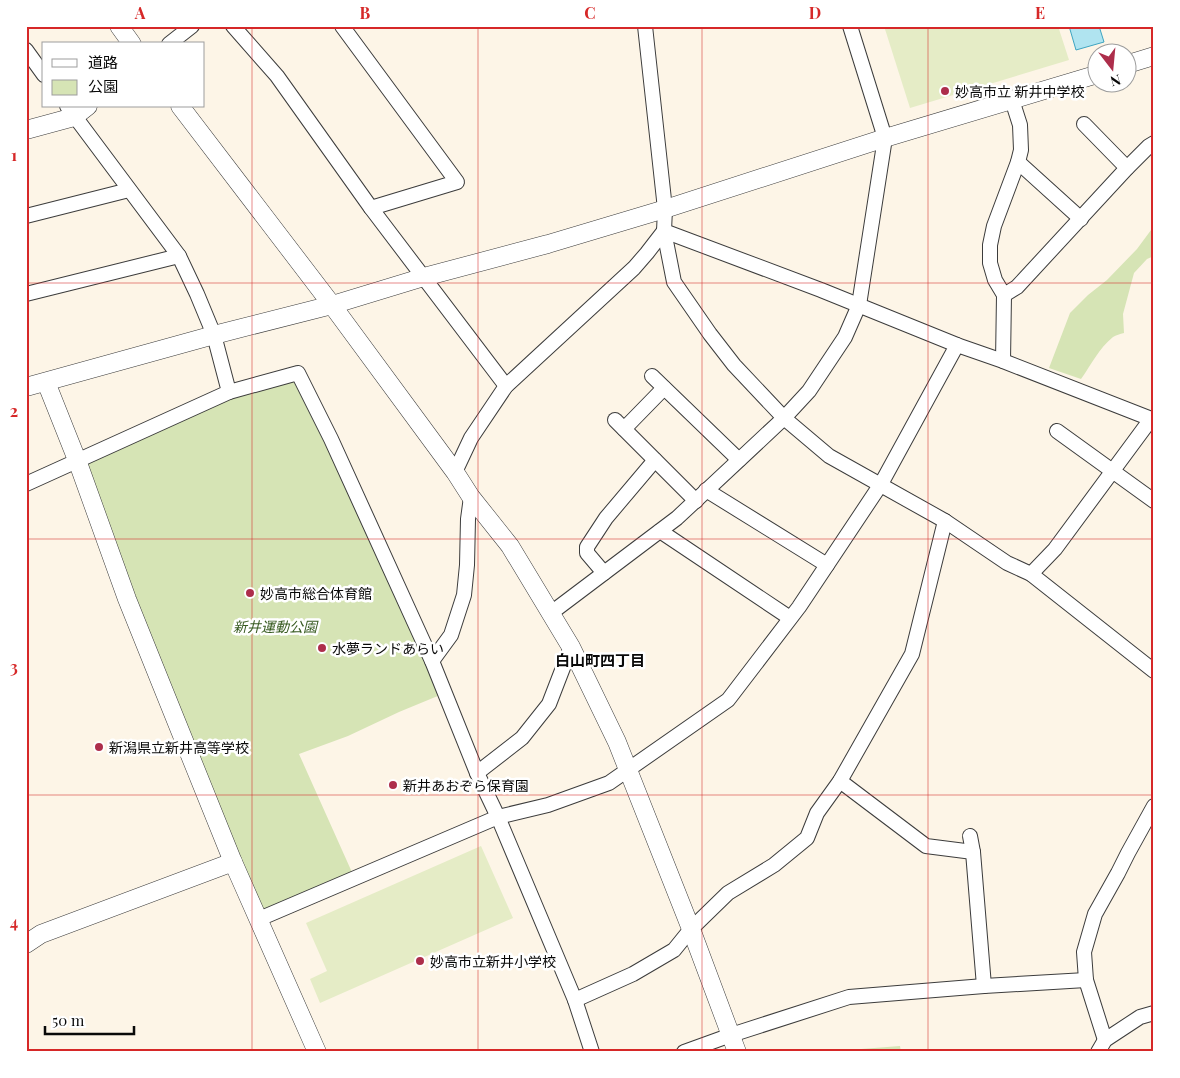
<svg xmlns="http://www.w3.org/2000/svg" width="1180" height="1078" viewBox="0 0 1180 1078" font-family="'Playfair Display','Noto Sans JP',serif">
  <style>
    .green { fill: #d6e4b5 }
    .pitch { fill: #e5ecc6 }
    .water { fill: #b0e4f0; stroke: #3ea4c1 }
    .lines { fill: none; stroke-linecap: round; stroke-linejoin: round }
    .minor-casing { stroke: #3c3c3c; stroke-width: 16 }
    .tertiary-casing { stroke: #3c3c3c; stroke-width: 19 }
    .minor { stroke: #fff; stroke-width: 14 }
    .tertiary { stroke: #fff; stroke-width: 18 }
    .grid { fill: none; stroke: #d62828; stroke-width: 1; stroke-opacity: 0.55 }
    .poi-dot { fill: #ad2e4b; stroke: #fff; stroke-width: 2 }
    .labels { text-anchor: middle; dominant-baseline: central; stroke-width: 5; stroke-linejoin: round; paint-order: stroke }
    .poi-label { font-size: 14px; fill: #090909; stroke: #fff; text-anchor: start }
    .park-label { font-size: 14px; font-style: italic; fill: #375a20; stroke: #fff }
    .neighbourhood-label { font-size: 15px; font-weight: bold; fill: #090909; stroke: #fff }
    .neatline { fill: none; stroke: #d62828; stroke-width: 2 }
    .grid-label { font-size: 16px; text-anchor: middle; font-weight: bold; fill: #d62828 }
  </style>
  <rect width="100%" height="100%" fill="#fdf5e7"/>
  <g class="green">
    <path d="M1154,226V256L1147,259L1134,273L1123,314L1124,333C1120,334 1116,335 1113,337C1099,348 1091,365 1081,379L1049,368L1070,313L1088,295L1107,280L1137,249Z"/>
    <path d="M298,373L445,693L399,712L348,736L299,754L355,879L259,919L77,460L229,392Z"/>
    <path d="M900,1046L901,1052H852L861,1049Z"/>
  </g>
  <g class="pitch">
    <path d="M884,26H1058L1069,60L910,108Z"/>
    <path d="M481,846L513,918L320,1003L310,979L327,971L306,923Z"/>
  </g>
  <path class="water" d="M1069,26H1099L1104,42L1076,50Z"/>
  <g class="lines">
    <g class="minor-casing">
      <g id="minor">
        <path d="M233,26L277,76L371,208L506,386"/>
        <path d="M342,26L457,182L371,208"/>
        <path d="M645,26L665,209L664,231L674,282L710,334L734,365L784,418L829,456L945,521L1007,563L1031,574L1154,671"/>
        <path d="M169,44L192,26"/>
        <path d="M26,50L44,75"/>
        <path d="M1084,124L1127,168"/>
        <path d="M1018,162L1081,219"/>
        <path d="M26,216L129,190"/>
        <path d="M664,231L821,290L957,345L1003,361L1154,420"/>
        <path d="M26,294L179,256"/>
        <path d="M1004,295L1017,287L1127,168L1149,146L1154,143"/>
        <path d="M1003,361L1004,295L995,280L990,263V245L994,226L1018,162L1021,150L1020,125L1012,100"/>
        <path d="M652,376L739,460"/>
        <path d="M229,392L298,373L331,439L432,661L477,773L498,817L575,1000L592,1052"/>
        <path d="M615,420L696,501"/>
        <path d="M624,429L664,388"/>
        <path d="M1057,431L1154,501"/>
        <path d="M455,472L471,438L506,386L634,268L647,253L664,231"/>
        <path d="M26,484L229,392L214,335L197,294L179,256L67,106"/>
        <path d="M706,490L827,565"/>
        <path d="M660,531L790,618"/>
        <path d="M604,573L587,553V547L606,518L655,460"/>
        <path d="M1031,574L1055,549L1151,419"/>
        <path d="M551,613L677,518L784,418L809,391L845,337L859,305L885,138L850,26"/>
        <path d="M432,661L451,635L464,595L467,565L468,519L471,497"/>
        <path d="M477,773L522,738L549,704L571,647"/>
        <path d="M840,781L926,846L973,852"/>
        <path d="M970,836L973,852L984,986"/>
        <path d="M259,919L498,817L548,805L609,783L728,700L799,607L881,484L957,345"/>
        <path d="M575,1000L633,974L674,950L691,929L728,893L774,865L807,838L817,813L840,781L912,654L945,521"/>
        <path d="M1105,1040L1086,980L1084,952L1095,914L1118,873L1128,853L1154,806"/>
        <path d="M684,1052L731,1035L849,997L984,986L1086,980"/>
        <path d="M1098,1052L1105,1040L1140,1017L1154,1013"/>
      </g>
    </g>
    <g class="tertiary-casing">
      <g id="tertiary">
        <path d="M119,26L132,44"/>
        <path d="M1128,64L1154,56"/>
        <path d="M180,106L332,305L455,472L471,497L510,546L571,647L617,742L691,929L737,1052"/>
        <path d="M26,130L74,117L88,106"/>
        <path d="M46,382L77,460L127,599L162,686L233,862L317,1052"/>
        <path d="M26,387L214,335L332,305L424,277L548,244L665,209L885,138L1098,74"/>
        <path d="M26,944L41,934L233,862"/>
      </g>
    </g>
    <use href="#minor" class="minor"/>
    <use href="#tertiary" class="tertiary"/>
  </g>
  <path class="grid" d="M252,26V1052M478,26V1052M702,26V1052M928,26V1052M26,283H1154M26,539H1154M26,795H1154"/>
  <g class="poi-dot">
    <circle cx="945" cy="91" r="5"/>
    <circle cx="250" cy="593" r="5"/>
    <circle cx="322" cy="648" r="5"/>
    <circle cx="99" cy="747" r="5"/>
    <circle cx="393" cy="785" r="5"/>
    <circle cx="420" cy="961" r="5"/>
  </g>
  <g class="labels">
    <g class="poi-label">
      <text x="955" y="91">妙高市立 新井中学校</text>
      <text x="260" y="593">妙高市総合体育館</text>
      <text x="332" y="648">水夢ランドあらい</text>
      <text x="109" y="747">新潟県立新井高等学校</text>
      <text x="403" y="785">新井あおぞら保育園</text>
      <text x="430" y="961">妙高市立新井小学校</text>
    </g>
    <g class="park-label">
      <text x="275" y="626">新井運動公園</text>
    </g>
    <g class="neighbourhood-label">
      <text x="600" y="660">白山町四丁目</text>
    </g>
  </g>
  <rect width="1180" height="1078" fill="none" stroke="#ffffff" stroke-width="55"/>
  <rect x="42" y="42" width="162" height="65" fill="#ffffff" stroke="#9d9d9d"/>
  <rect x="52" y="59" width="25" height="8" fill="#ffffff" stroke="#9d9d9d"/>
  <text x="88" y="68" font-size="15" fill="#090909">道路</text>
  <rect x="52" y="80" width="25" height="15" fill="#d6e4b5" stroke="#9d9d9d"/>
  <text x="88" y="92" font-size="15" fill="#090909">公園</text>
  <g transform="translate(1112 68) rotate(164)"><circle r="24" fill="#ffffff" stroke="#9d9d9d"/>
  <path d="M0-4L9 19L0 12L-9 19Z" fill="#ad2e4b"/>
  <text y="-8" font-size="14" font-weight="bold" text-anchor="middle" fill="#090909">N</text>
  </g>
  <path d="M45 1026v8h89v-8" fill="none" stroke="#090909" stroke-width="2.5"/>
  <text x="52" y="1026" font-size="15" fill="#090909" stroke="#ffffff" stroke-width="4" paint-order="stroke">50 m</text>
  <rect x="28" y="28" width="1124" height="1022" class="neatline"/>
  <g class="grid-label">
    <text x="140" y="19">A</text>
    <text x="365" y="19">B</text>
    <text x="590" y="19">C</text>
    <text x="815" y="19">D</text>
    <text x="1040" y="19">E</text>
    <text x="14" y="161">1</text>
    <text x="14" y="417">2</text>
    <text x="14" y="673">3</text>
    <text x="14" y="928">4</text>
  </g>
</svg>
